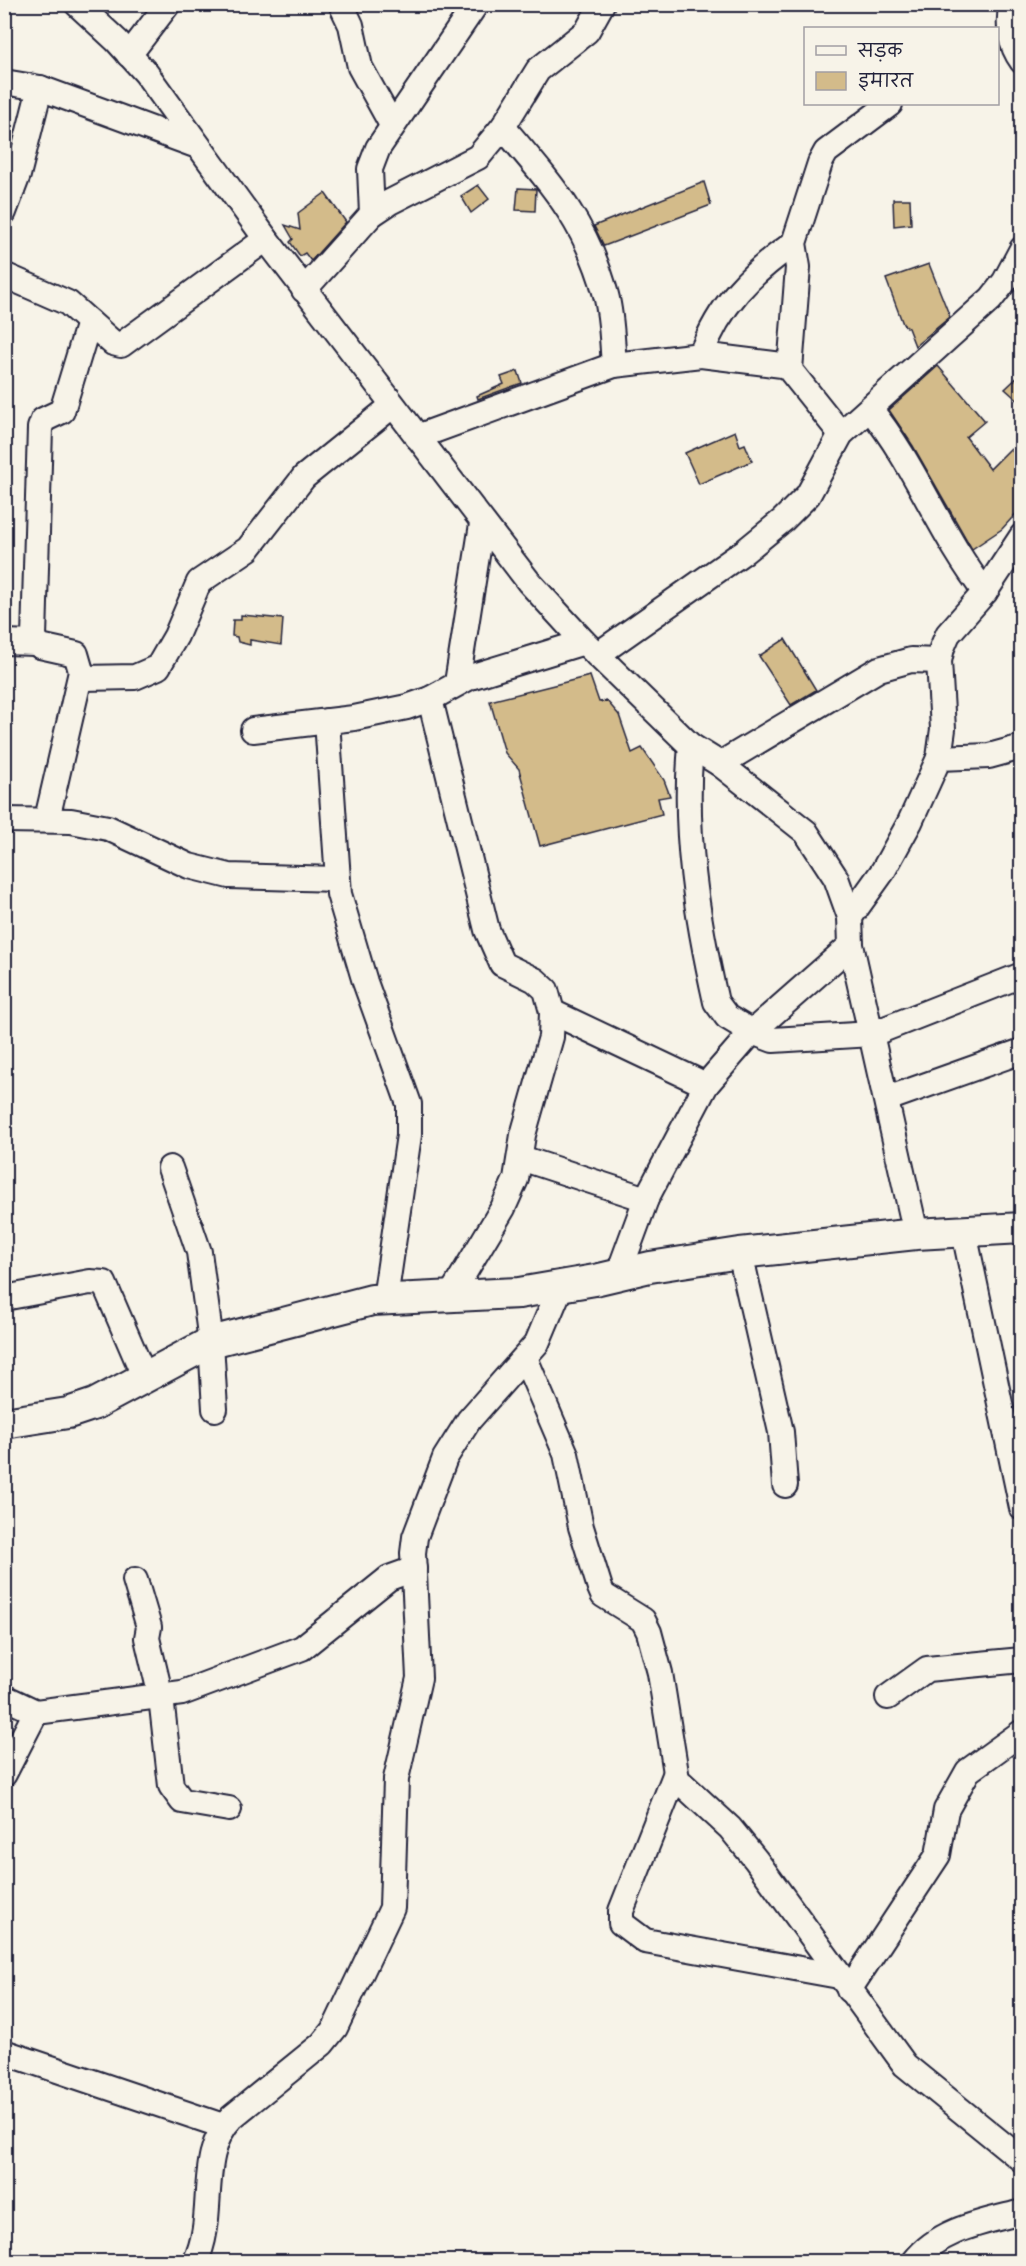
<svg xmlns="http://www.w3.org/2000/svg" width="1026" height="2266" viewBox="0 0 1026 2266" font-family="'Architects Daughter','Playpen Sans Deva',sans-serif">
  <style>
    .building { fill: #d3bb8a; stroke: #22223b; stroke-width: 1.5 }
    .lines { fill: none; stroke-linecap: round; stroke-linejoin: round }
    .minor-casing { stroke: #22223b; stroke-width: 28 }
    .major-casing { stroke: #22223b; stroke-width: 34 }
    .minor { stroke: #f7f3e8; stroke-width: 24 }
    .major { stroke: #f7f3e8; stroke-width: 30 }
  </style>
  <rect width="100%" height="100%" fill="#f7f3e8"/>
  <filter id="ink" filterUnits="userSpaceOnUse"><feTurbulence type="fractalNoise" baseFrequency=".0167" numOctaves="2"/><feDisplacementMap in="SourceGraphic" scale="12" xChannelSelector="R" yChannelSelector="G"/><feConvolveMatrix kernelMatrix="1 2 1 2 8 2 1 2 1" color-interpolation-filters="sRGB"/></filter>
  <g filter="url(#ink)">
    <g class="building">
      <path d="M704,182L711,205L604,246L594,226Z"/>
      <path d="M478,185L489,199L471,213L461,196Z"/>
      <path d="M518,188L536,189L535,211L516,210Z"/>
      <path d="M325,193L346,222L311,261L305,253L300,256L290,242L293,239L285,225L300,230L298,213Z"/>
      <path d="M893,199H910L911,224L894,226Z"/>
      <path d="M929,264L950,317L915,346L908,328L903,324L886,279Z"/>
      <path d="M938,366L985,421L966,437L990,469L1010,449L1022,460V507L1002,529L972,549L913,446L889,410Z"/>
      <path d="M518,371L522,383L478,399L477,396L504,384L501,377Z"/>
      <path d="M1022,373V404L1005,389Z"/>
      <path d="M735,431L740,446L745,444L752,461L699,484L685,453Z"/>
      <path d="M241,615L283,619L281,645L250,640V645L238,642L237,637L232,636L233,620H241Z"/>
      <path d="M785,639L816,690L791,705L759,656Z"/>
      <path d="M590,676L599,702L607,701L619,715L632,753L642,748L664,780L670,796L658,798L662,814L540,846L519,769L505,753L490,701Z"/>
    </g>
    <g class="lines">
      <g class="minor-casing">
        <g id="minor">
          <path d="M77,4L117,41L146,73L266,239L529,582L584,642L691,746L720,764L806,832L836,878L850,917L851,945L916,1234"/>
          <path d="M341,4L351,25L360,67L392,125"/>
          <path d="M1012,4C1007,24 1010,45 1022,61"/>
          <path d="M129,55L168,4"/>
          <path d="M4,82L40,88L195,145"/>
          <path d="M503,127C551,184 586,221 606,295C612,317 612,342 614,365"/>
          <path d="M4,212L18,175L40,88"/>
          <path d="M372,214L370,169L378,148L476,4"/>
          <path d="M4,275L68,303L113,343L121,345L266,239"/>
          <path d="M304,290L372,214L390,202L478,157L503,127L538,70L587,31L602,4"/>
          <path d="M89,322L62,411L43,420L40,428L34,638L40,646L76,654L83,678L135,677L158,667L176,636L199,582L248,549L304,477L392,406"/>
          <path d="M701,355C719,305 751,273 794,243"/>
          <path d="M870,409C916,465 940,535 985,592"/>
          <path d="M841,434L790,370L798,267L794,243L820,163L826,152L890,104"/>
          <path d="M417,437L614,365L701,355L790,366"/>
          <path d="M4,642L35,643"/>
          <path d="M597,655L745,551L783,520L808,495L841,434L991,299L1005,281L1022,249"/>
          <path d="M457,683L482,524"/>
          <path d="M430,699L487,930L502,964L535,980L546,990L552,1012L551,1037L523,1135L516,1179L503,1208L451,1295"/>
          <path d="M327,721L339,894L365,982L409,1104V1135L385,1299"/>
          <path d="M253,730L354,718L407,707L430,699L470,677L584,642"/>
          <path d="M691,746C683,832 697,918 716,1002L727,1017L752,1032L773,1040L872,1034L1022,975"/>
          <path d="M939,758L989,756L1022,747"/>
          <path d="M720,764L879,669L911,660L939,661"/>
          <path d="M47,819L80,676"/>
          <path d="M4,820L71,821L108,828L189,866L229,876L337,879"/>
          <path d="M850,917L883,871L910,822L939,758L943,729L939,661L942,648L948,634L985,592L1022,536"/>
          <path d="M552,1012L706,1085"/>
          <path d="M887,1099L1022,1051"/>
          <path d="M521,1158L646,1199"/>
          <path d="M170,1168L199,1252L211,1342L215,1409"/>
          <path d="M964,1232L1022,1508"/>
          <path d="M740,1253L781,1432L785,1485"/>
          <path d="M618,1275L646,1199L706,1085L752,1032L851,945"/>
          <path d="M4,1298L90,1282L104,1283L145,1378"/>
          <path d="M525,1358L566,1454L581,1527L600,1588L603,1595L643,1620L649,1632L660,1673L677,1779L730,1828L756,1860L905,2065L1022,2160"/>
          <path d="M135,1580L149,1627L147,1638L161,1697L171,1786L182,1801L229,1809"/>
          <path d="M4,1697L36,1712L182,1693L302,1648L389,1578L414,1569"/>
          <path d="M888,1697L927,1669L1022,1660"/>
          <path d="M4,1774L36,1712"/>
          <path d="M675,1775L621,1911V1923L645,1941L839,1976"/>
          <path d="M849,1990L938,1855L946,1810L968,1771L1022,1732"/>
          <path d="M4,2052L223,2126"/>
          <path d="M195,2262C218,2217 195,2155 232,2117L322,2044L335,2028L392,1908L396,1779L419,1678L413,1553L415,1537L445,1458L469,1420L537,1343L561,1286"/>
          <path d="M914,2262C939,2229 984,2222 1022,2212"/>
        </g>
      </g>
      <g class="major-casing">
        <path id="major" d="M4,1423L68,1413L95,1404L211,1342L372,1300L519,1293L595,1280L650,1267L740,1253L916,1234L1022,1228"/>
      </g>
      <use href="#minor" class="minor"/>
      <use href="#major" class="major"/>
    </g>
  </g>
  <rect width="1026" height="2266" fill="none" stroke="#f7f3e8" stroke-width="24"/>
  <rect x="12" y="12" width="1002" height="2242" fill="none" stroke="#22223b" stroke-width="2" filter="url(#ink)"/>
  <rect x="804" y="27" width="195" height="78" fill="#f7f3e8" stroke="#a29fa3" stroke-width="1.5"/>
  <rect x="816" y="46" width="30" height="9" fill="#f7f3e8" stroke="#a29fa3" stroke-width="1.5"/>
  <text x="858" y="57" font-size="18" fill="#22223b">सड़क</text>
  <rect x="816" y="72" width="30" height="18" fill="#d3bb8a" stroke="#a29fa3" stroke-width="1.5"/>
  <text x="858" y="87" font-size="18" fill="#22223b">इमारत</text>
</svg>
